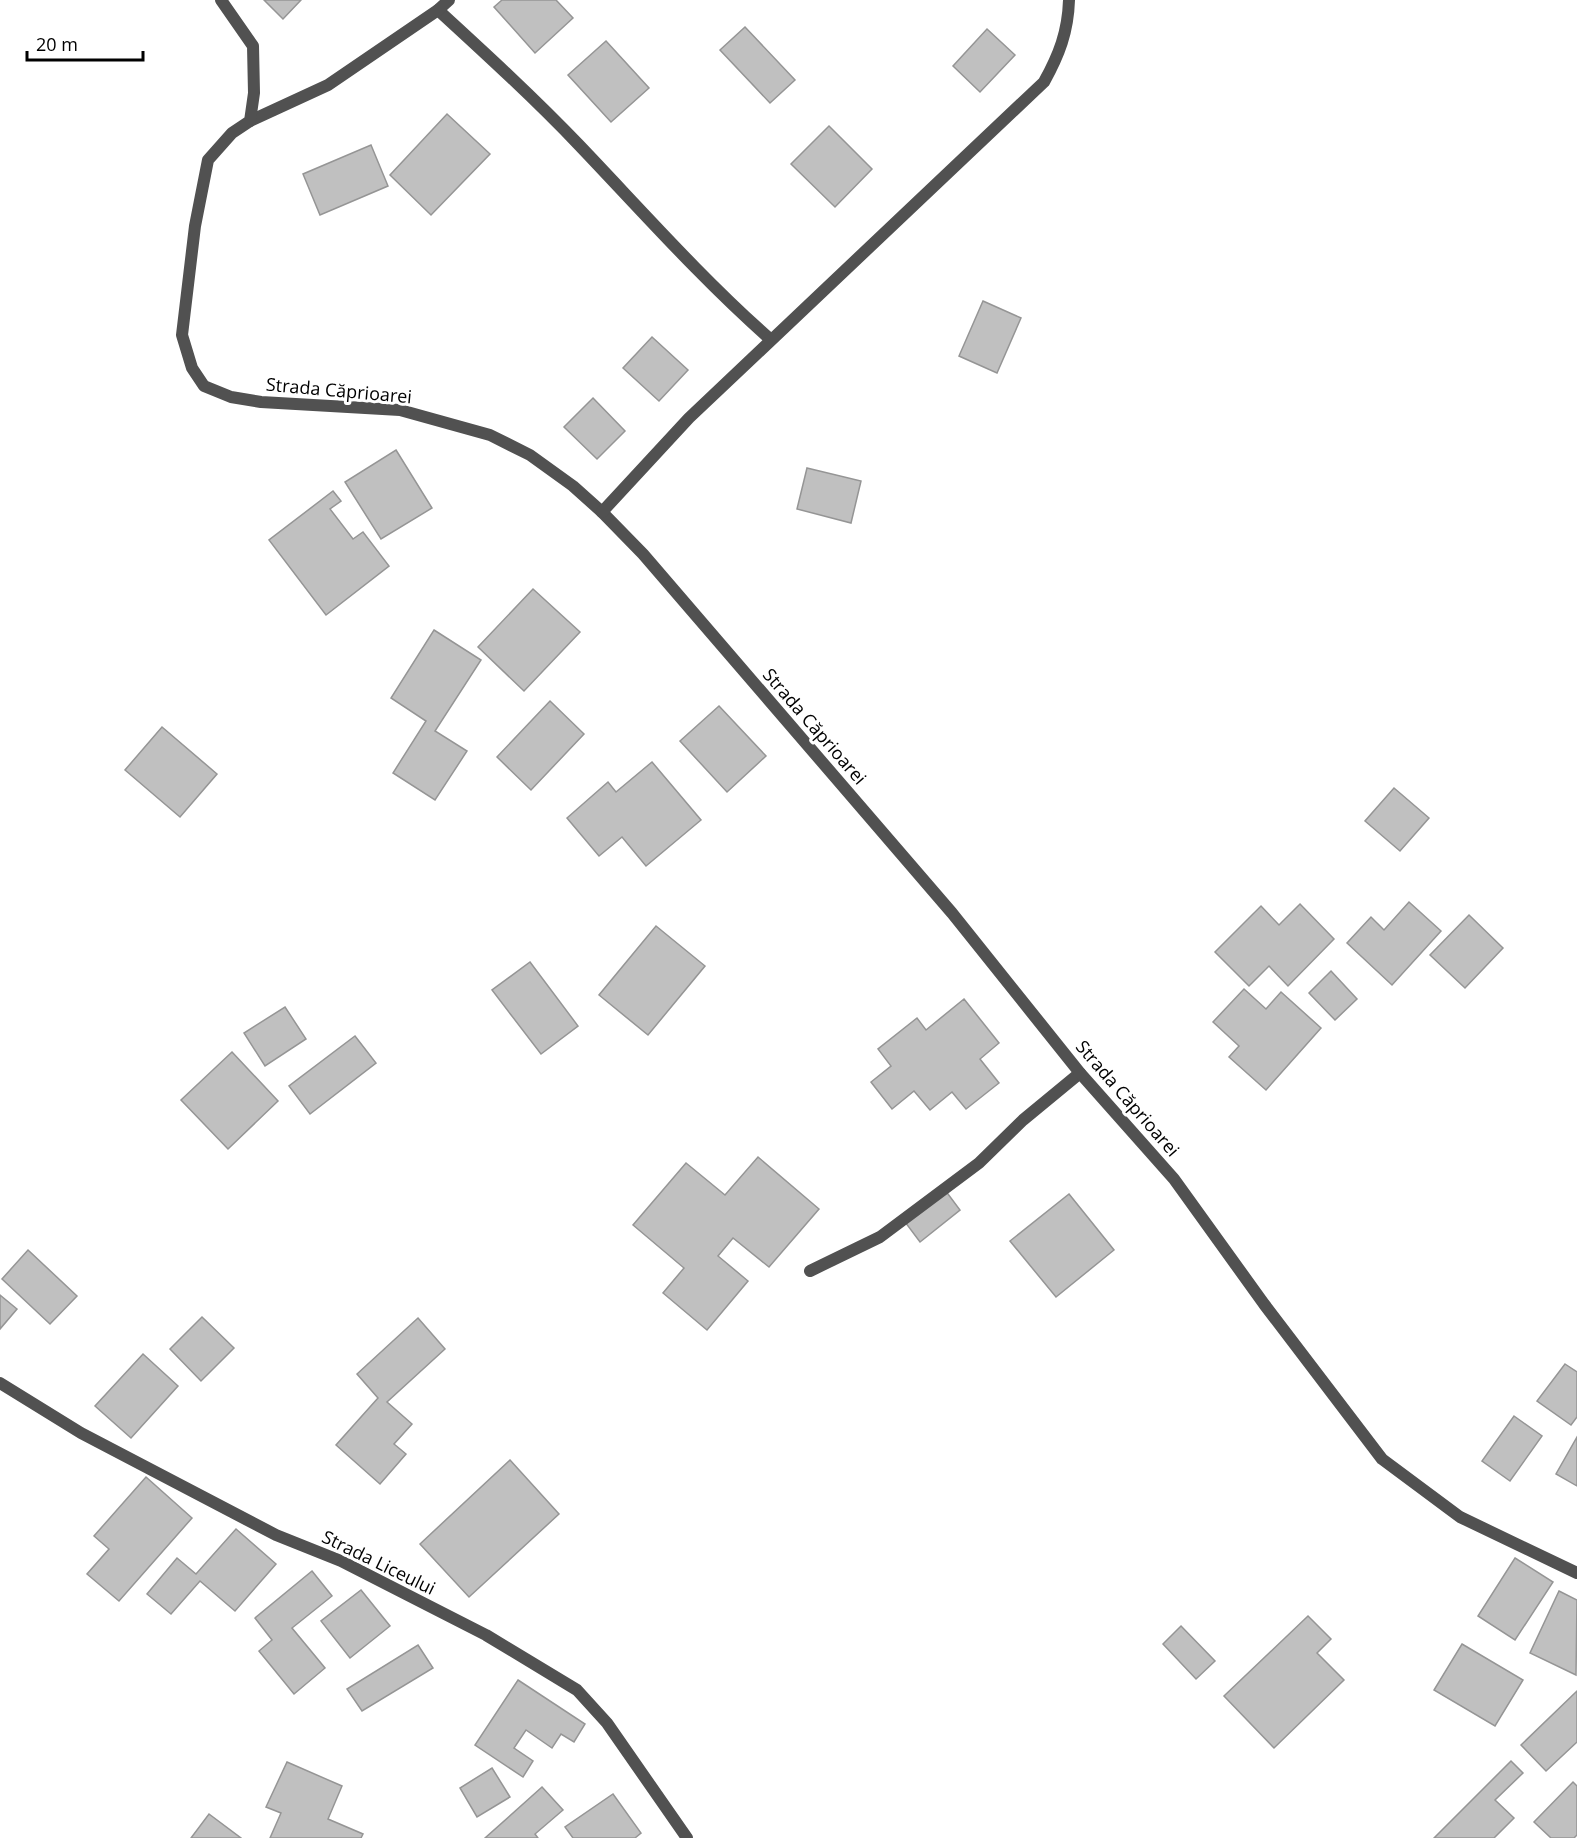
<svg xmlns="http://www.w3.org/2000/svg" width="1577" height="1838" viewBox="0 0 1577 1838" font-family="'Open Sans',sans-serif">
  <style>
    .building { fill: #c0c0c0; stroke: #959595; stroke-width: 1.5 }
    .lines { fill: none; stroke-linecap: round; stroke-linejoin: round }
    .service { stroke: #515151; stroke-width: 12 }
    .minor { stroke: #515151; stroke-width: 12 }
    .labels { text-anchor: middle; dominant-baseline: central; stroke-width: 6; stroke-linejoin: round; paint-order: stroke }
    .street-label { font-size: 18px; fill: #000; stroke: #fff }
  </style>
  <rect width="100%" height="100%" fill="#fff"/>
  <g class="building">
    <path d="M264,0H301L283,19Z"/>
    <path d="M502,0H556L573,18L535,53L494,7Z"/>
    <path d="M745,27L795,80L770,103L720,50Z"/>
    <path d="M987,29L1015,55L980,92L953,66Z"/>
    <path d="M606,41L649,88L611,122L568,75Z"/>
    <path d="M447,114L490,154L431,215L390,175Z"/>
    <path d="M829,126L872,169L835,207L791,164Z"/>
    <path d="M371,145L388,186L320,215L303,174Z"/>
    <path d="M983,301L1021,318L997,373L959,356Z"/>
    <path d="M652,337L688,370L659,401L623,368Z"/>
    <path d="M593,398L625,431L597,459L564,427Z"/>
    <path d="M396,450L432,508L381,539L345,482Z"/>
    <path d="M807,468L861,481L851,523L797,509Z"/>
    <path d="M333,491L341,501L330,509L353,539L363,532L389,566L326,615L269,540Z"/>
    <path d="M533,589L580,632L524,691L478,647Z"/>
    <path d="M434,630L481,660L435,731L467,751L435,800L393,773L426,721L391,698Z"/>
    <path d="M550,701L584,734L531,790L497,757Z"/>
    <path d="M719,706L766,756L727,792L680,741Z"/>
    <path d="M162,727L217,774L180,817L125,770Z"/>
    <path d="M652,762L701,820L646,866L622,837L599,856L567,818L608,782L616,792Z"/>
    <path d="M1394,788L1429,818L1400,851L1365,821Z"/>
    <path d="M1409,902L1441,931L1392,985L1347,943L1371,917L1384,930Z"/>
    <path d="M1300,904L1334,939L1288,986L1269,966L1249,986L1215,952L1261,906L1279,925Z"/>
    <path d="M1469,915L1503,948L1465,988L1430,955Z"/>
    <path d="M656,926L705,966L648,1035L599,995Z"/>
    <path d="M530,962L578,1026L541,1054L492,990Z"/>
    <path d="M1331,971L1357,999L1335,1020L1309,993Z"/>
    <path d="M1244,989L1266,1009L1281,992L1321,1028L1266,1090L1229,1057L1239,1046L1213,1022Z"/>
    <path d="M964,999L999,1043L980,1059L999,1083L966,1109L952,1092L930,1110L914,1091L892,1109L871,1082L891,1066L878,1049L917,1018L926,1030Z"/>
    <path d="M285,1007L306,1039L265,1066L244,1033Z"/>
    <path d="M355,1036L376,1063L310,1114L289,1086Z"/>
    <path d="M232,1052L278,1101L228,1149L181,1100Z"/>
    <path d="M758,1157L819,1209L769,1267L733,1238L718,1256L748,1281L707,1330L663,1293L684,1268L633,1225L686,1163L725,1195Z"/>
    <path d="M945,1190L960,1210L920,1242L905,1222Z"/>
    <path d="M1069,1194L1114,1250L1056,1297L1010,1241Z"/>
    <path d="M28,1250L77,1296L50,1324L2,1279Z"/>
    <path d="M0,1295L17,1309L0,1329Z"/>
    <path d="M202,1317L234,1348L201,1381L170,1349Z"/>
    <path d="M418,1318L445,1349L387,1402L412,1424L394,1444L406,1454L380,1484L336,1445L378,1398L357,1374Z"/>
    <path d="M143,1354L178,1386L131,1438L95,1406Z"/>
    <path d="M1565,1364L1577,1372V1417L1571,1425L1537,1401Z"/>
    <path d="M1514,1416L1542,1436L1510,1481L1482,1461Z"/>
    <path d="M1577,1437V1486L1556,1474Z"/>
    <path d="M510,1460L559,1514L469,1597L420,1544Z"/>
    <path d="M146,1477L192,1518L119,1601L87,1574L109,1549L94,1536Z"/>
    <path d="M236,1529L276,1564L235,1611L200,1581L171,1614L147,1594L177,1558L196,1574Z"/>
    <path d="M1515,1558L1553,1582L1515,1640L1478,1616Z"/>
    <path d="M312,1571L332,1596L292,1628L325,1668L294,1694L259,1651L272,1640L255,1618Z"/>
    <path d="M361,1590L390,1626L350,1658L321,1621Z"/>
    <path d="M1559,1591L1577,1600L1576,1675L1530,1653Z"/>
    <path d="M1308,1616L1331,1639L1317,1653L1344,1680L1274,1748L1224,1696Z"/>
    <path d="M1181,1626L1215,1661L1196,1679L1163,1644Z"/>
    <path d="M1462,1644L1523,1680L1495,1726L1434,1690Z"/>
    <path d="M418,1645L433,1668L362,1711L347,1689Z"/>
    <path d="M518,1680L585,1724L574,1742L561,1734L552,1748L526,1730L514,1748L533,1761L523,1777L475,1745Z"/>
    <path d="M1577,1691V1742L1546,1771L1521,1745Z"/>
    <path d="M1511,1761L1523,1773L1495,1800L1514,1818L1494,1838H1434Z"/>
    <path d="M287,1762L342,1786L328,1819L363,1834L361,1838H270L281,1813L266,1807Z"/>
    <path d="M492,1768L510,1797L477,1817L460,1788Z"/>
    <path d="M1573,1782L1577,1786V1835L1574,1838H1551L1534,1822Z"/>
    <path d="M542,1787L563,1810L535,1834L538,1838H485Z"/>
    <path d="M613,1794L641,1833L635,1838H573L565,1827Z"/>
    <path d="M209,1814L241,1838H191Z"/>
  </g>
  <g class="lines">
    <g class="service">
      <path d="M438,10C486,54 534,98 579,145C642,211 702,279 770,339"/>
      <path d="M250,121L328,85L438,10L449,0"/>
      <path d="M810,1271L880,1237L979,1163L1023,1120L1080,1073"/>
    </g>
    <g class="minor">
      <path d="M221,0L253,46L254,93L250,121L232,133L208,160L195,226L182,335L192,368L204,386L231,397L261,402L400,410L490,435L530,455L573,486L602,512L643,554L952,913L1080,1073L1174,1179L1264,1304L1382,1459L1460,1517L1577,1573"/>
      <path d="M602,512L689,418L1044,82C1059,55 1068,32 1069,0"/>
      <path d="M0,1383L81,1433L276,1535L341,1561L486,1635L577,1690L607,1723L687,1838"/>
    </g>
  </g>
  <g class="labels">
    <g class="street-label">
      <text transform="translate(339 390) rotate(5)">Strada Căprioarei</text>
      <text transform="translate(815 726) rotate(49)">Strada Căprioarei</text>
      <text transform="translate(1128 1098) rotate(49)">Strada Căprioarei</text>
      <text transform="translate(379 1562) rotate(26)">Strada Liceului</text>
    </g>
  </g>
  <path d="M27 51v9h116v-9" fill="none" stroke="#000000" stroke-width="3"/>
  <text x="36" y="51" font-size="18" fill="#000000" stroke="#ffffff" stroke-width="4.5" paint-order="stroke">20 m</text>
</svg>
